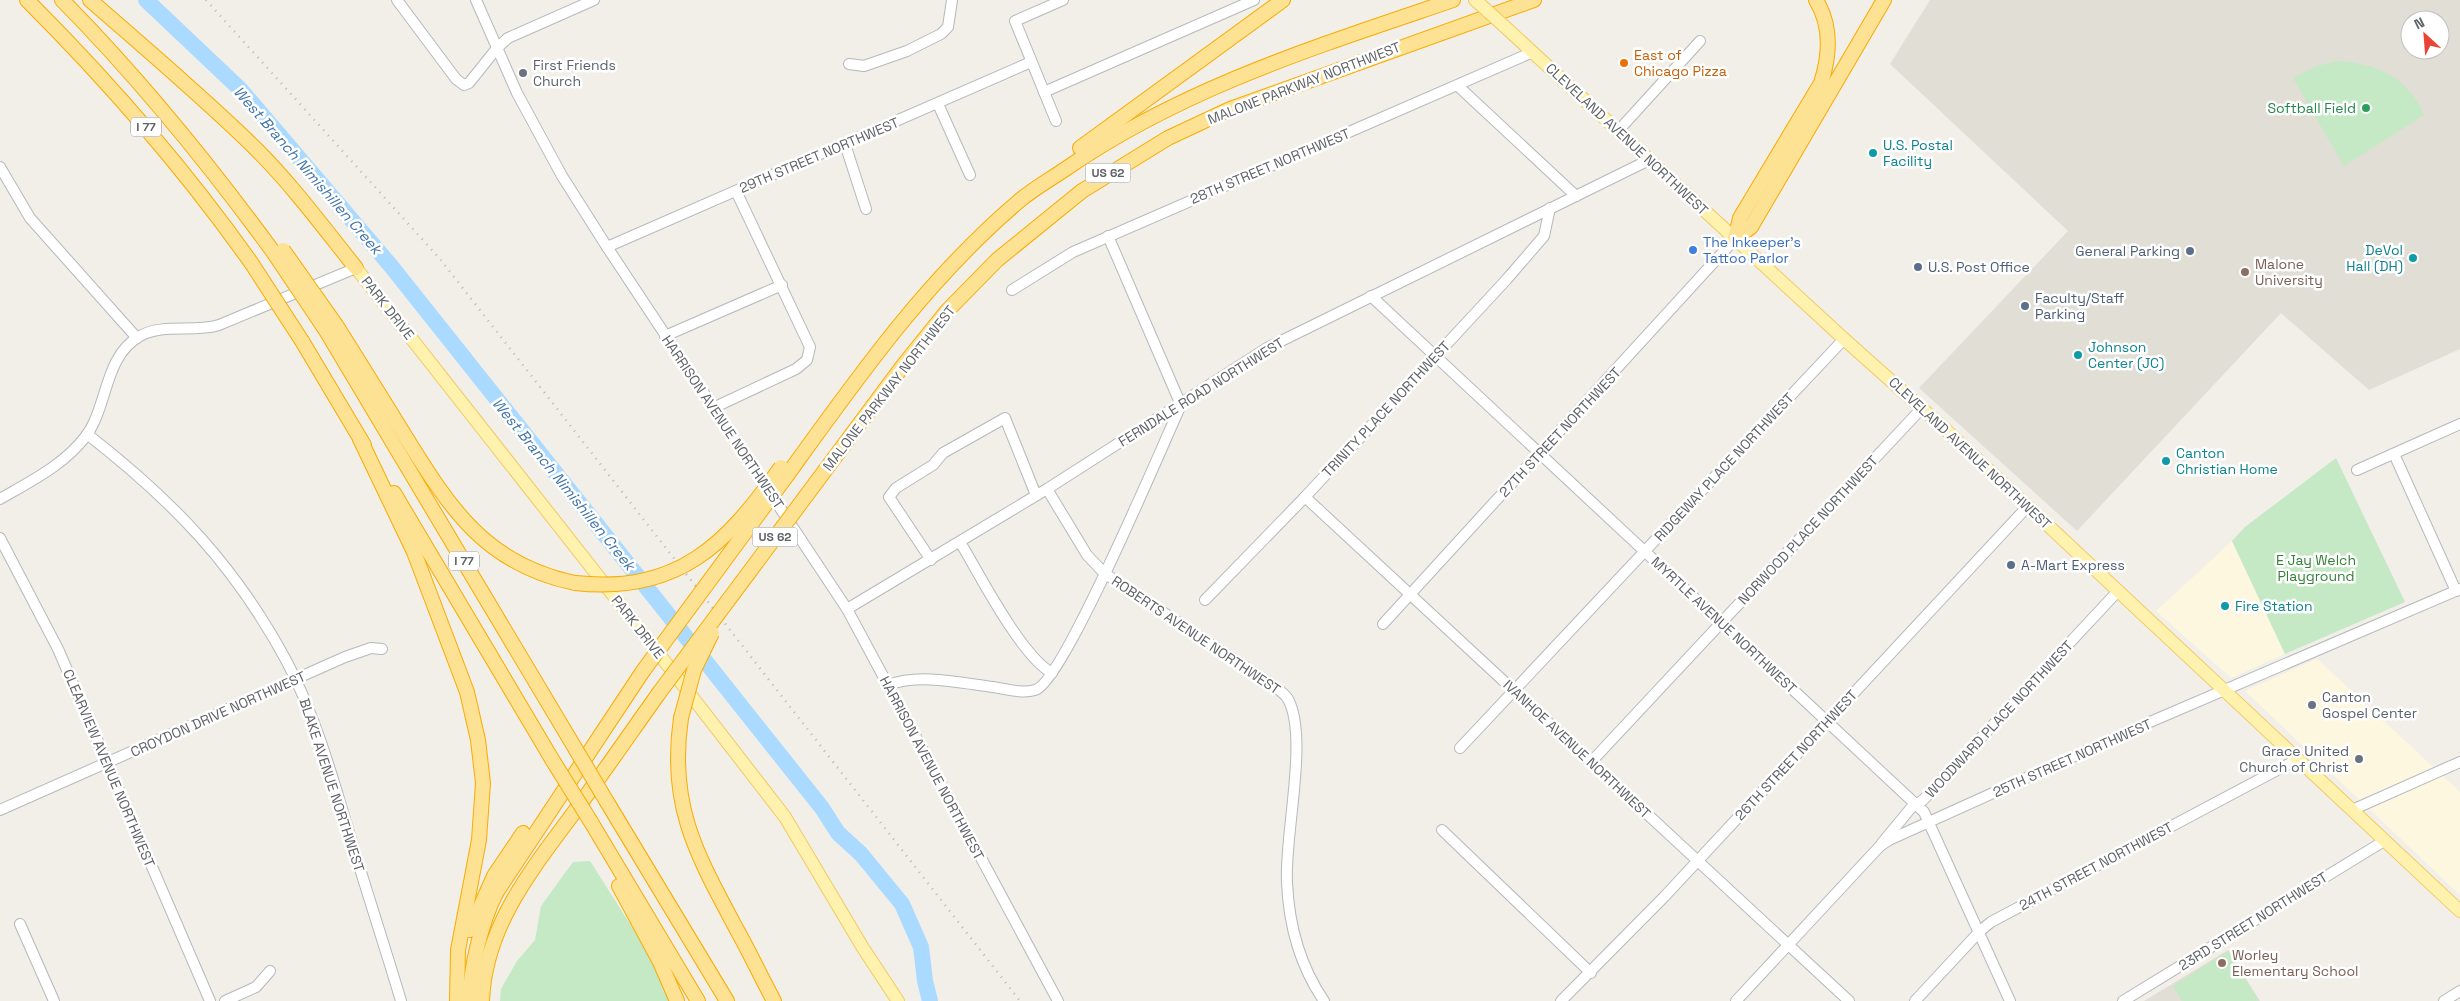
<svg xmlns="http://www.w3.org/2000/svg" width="2460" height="1001" viewBox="0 0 2460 1001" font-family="'Space Grotesk',sans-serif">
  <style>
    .commercial { fill: #fef7e0 }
    .education { fill: #e1ded6; fill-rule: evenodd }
    .green { fill: #c5e8c5 }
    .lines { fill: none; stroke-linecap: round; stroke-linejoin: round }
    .river { stroke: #aadaff; stroke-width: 16 }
    .minor-casing { stroke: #b5b8bc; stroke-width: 12 }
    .major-casing { stroke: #f2c960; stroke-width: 14 }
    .highway-casing { stroke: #f9ab00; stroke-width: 16 }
    .minor { stroke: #fff; stroke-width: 10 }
    .major { stroke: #fff2af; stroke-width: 12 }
    .highway { stroke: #fde293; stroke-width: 14 }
    .rail { stroke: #b6b7b8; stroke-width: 2.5; stroke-dasharray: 1 6; stroke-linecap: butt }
    .major-bridge-casing { stroke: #f2c960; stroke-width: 14; stroke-linecap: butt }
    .highway-bridge-casing { stroke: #f9ab00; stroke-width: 16; stroke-linecap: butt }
    .major-bridge { stroke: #fff2af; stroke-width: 12 }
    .highway-bridge { stroke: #fde293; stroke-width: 14 }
    .food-dot { fill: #e8710a; stroke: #fff; stroke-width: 2 }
    .worship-dot { fill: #6b7280; stroke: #fff; stroke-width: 2 }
    .leisure-dot { fill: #2e9e5b; stroke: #fff; stroke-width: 2 }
    .culture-dot { fill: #0f9aa8; stroke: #fff; stroke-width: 2 }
    .shop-dot { fill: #3f7fe0; stroke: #fff; stroke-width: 2 }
    .service-dot { fill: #5c6f8a; stroke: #fff; stroke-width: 2 }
    .education-dot { fill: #8d6e63; stroke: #fff; stroke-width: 2 }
    .labels { text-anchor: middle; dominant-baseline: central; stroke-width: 5; stroke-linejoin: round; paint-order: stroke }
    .shield { fill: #fff; stroke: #8f9295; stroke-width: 1 }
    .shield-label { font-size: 12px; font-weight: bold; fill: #5f6368 }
    .food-label { font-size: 14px; fill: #c56008; stroke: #fff; text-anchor: start }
    .worship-label { font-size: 14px; fill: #5b616d; stroke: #fff; text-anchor: start }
    .street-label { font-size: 14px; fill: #5f6368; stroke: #fff }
    .leisure-label { font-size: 14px; fill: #27864d; stroke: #fff; text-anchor: end }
    .culture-label { font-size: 14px; fill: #0d838f; stroke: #fff; text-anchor: start }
    .shop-label { font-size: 14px; fill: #366cbe; stroke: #fff; text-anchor: start }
    .service-label { font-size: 14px; fill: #4e5e75; stroke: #fff; text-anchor: start }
    .education-label { font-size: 14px; fill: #785e54; stroke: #fff; text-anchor: start }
    .park-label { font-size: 14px; fill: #348238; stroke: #fff }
    .water-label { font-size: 15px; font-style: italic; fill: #4174aa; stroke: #fff }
  </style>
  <rect width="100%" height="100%" fill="#f1efe8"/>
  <g class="commercial">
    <path d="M2232,541L2285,654L2231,678L2156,611Z"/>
    <path d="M2317,659L2460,792V895L2245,691Z"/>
  </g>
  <g class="education">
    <path d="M1930,0H2460V349L2369,390L2281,313L2077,531L1919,388L2068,231L1890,64ZM2410,20H2440V50H2410Z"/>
    <path d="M2228,950L2260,1001H2144Z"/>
  </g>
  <g class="green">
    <path d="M2337,61C2376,63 2408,77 2424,115L2344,166L2293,78L2314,67Z"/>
    <path d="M2336,458L2405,602L2285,654L2232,541L2245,527Z"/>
    <path d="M590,861L658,968L669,1001H500L501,989L517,961L535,940L541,906L573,862Z"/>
    <path d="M2228,951L2259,1001H2182L2173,986Z"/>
  </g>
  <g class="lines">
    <path class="river" d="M146,0L240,89L391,266L822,808L838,833L861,854L902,904L921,947L925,981L930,1001"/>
    <g class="minor-casing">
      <g id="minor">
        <path d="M397,0L456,79L464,85L469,83L497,48L508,38L594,0"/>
        <path d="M476,0L517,93L562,176L607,247L847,609L1058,1001"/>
        <path d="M849,64L864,66L907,51L941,34L948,27L952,0"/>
        <path d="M1458,86L1576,196"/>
        <path d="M1044,92L1254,0"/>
        <path d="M938,104L970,175"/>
        <path d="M1056,121L1015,21L1063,0"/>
        <path d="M1618,131L1700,41"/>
        <path d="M845,144L866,209"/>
        <path d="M0,167L30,218L137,338"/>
        <path d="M607,247L1031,62"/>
        <path d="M1012,290L1073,252L1533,52"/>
        <path d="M1371,296L1924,812L2010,1001"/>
        <path d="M665,336L782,285"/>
        <path d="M713,408L796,369L807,360L810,347L736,191"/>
        <path d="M87,434C173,501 235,565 287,662C316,717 333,779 351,839C367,893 385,947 401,1001"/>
        <path d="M2394,454L2456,591"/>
        <path d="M2357,470L2460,424"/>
        <path d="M1047,489L1087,555L1104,573L1265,680C1273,686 1283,691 1288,699C1309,738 1284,836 1287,883C1289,925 1300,966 1324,1001"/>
        <path d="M1305,497L1849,1001"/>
        <path d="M0,499C31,481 64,465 86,436C108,406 104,356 140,336C163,323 194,333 219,325L356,268"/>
        <path d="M0,538L58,649L210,1001"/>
        <path d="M960,542C980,575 1021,656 1052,673"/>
        <path d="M931,560L889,497L896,488L933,465L943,453L1005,418L1036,495"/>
        <path d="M1205,600L1305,497L1507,279L1544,236L1550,208"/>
        <path d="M847,609L1047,489L1267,348L1649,160"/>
        <path d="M1383,624L1735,239"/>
        <path d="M888,685C920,673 961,683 993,687C1006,689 1022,694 1035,690C1063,683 1163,444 1181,405L1108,236"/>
        <path d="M1460,748L1844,339"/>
        <path d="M1591,762L1922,408"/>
        <path d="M0,810L345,657L371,648L382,649"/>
        <path d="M2352,810L2460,762"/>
        <path d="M1442,830L1591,973"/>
        <path d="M1882,843L1911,808L1923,800L2118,591"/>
        <path d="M20,924L54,1001"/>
        <path d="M225,1001L256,987L270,971"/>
        <path d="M1561,1001L1664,897L2028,506"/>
        <path d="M1736,1001L1880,846L1889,840L2150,722L2460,589"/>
        <path d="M1915,1001L1980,931L1991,922L2298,759"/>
        <path d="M2123,1001L2384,841"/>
        <path d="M2444,1001L2460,991"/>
      </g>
    </g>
    <g class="major-casing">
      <g id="major">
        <path d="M1475,0L1483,7"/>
        <path d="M1503,25L1844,339L1945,429L2460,911"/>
        <path d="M356,268L635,623L785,817L863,948L898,1001"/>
      </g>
    </g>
    <g class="highway-casing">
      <g id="highway">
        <path d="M27,0C109,82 185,169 252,264"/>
        <path d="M62,0C140,79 209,164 274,253"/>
        <path d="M90,0C146,49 203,97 256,149C293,186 324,228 356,268"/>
        <path d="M1080,148L1283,0"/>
        <path d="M1735,239L1751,227L1884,0"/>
        <path d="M1735,239L1740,218L1821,83C1830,55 1832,26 1816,0"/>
        <path d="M336,325C358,360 380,395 402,431C448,505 483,564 575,583"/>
        <path d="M325,329L569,738"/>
        <path d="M302,341L364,445"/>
        <path d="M360,439L414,552L467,692L478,740L483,783L479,840L458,950L457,1001"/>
        <path d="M788,474C858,377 927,279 1019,201C1033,189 1049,180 1064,170C1182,88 1318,46 1453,0"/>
        <path d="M394,493L553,761"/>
        <path d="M800,504L902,367L947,311L997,260L1082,191L1168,138L1230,109L1534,0"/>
        <path d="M681,718C668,806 697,855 737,930C750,953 761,977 774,1001"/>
        <path d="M607,802L727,1001"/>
        <path d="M591,822L698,1001"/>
        <path d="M619,886L660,962L677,1001"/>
        <path d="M470,930L494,876L523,833"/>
        <path d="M469,1001C472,963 479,928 496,893L643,671"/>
        <path d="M482,1001C485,924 534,867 578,807C605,770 632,731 659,693"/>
      </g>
    </g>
    <use href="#minor" class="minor"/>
    <use href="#major" class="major"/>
    <use href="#highway" class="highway"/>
    <path class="rail" d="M206,0L440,259L1020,1001"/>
    <g class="major-bridge-casing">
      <path id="major-bridge" d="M1483,7L1503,25"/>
    </g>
    <g class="highway-bridge-casing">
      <g id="highway-bridge">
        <path d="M283,250L336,325"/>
        <path d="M274,253L325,329"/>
        <path d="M252,264L302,341"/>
        <path d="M575,583C678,594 726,545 781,467"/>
        <path d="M643,671L788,474"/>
        <path d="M659,693L800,504"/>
        <path d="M681,718L694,670L712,633"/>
        <path d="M569,738L607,802"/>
        <path d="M553,761L591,822"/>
      </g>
    </g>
    <use href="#major-bridge" class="major-bridge"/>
    <use href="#highway-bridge" class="highway-bridge"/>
  </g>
  <circle class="food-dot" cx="1624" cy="63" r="5"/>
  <g class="worship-dot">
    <circle cx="523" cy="73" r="5"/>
    <circle cx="2312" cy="705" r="5"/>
    <circle cx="2359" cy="759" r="5"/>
  </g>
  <circle class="leisure-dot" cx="2366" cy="108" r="5"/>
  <g class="culture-dot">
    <circle cx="1873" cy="153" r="5"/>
    <circle cx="2413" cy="258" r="5"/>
    <circle cx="2078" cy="355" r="5"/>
    <circle cx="2166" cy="461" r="5"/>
    <circle cx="2225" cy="606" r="5"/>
  </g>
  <circle class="shop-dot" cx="1693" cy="250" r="5"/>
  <g class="service-dot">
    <circle cx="2190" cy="251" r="5"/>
    <circle cx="1918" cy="267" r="5"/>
    <circle cx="2025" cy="306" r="5"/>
    <circle cx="2011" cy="565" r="5"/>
  </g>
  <g class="education-dot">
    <circle cx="2245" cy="272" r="5"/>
    <circle cx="2222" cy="963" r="5"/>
  </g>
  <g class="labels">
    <g class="shield">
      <rect x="131" y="117.5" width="30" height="19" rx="4"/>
      <rect x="1085.5" y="163.5" width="45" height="19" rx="4"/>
      <rect x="752.5" y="527.5" width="45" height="19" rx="4"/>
      <rect x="449" y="551.5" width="30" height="19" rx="4"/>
    </g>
    <g class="shield-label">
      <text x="146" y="127">I 77</text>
      <text x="1108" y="173">US 62</text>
      <text x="775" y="537">US 62</text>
      <text x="464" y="561">I 77</text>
    </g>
    <g class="food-label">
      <text x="1634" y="55">East of<tspan x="1634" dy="16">Chicago Pizza</tspan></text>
    </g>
    <g class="worship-label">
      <text x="533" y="65">First Friends<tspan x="533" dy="16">Church</tspan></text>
      <text x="2322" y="697">Canton<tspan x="2322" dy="16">Gospel Center</tspan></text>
      <text x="2349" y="751" text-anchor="end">Grace United<tspan x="2349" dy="16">Church of Christ</tspan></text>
    </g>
    <g class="street-label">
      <text transform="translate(1304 83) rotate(-21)">MALONE PARKWAY NORTHWEST</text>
      <text transform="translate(1627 139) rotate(43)">CLEVELAND AVENUE NORTHWEST</text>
      <text transform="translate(819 155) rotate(-23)">29TH STREET NORTHWEST</text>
      <text transform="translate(1270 166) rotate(-23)">28TH STREET NORTHWEST</text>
      <text transform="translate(388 308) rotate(52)">PARK DRIVE</text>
      <text transform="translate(889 388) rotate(-52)">MALONE PARKWAY NORTHWEST</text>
      <text transform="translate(1201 392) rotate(-32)">FERNDALE ROAD NORTHWEST</text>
      <text transform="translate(1386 409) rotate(-47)">TRINITY PLACE NORTHWEST</text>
      <text transform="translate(723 422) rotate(56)">HARRISON AVENUE NORTHWEST</text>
      <text transform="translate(1560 432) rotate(-47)">27TH STREET NORTHWEST</text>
      <text transform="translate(1970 453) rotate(43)">CLEVELAND AVENUE NORTHWEST</text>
      <text transform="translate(1724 467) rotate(-47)">RIDGEWAY PLACE NORTHWEST</text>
      <text transform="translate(1808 530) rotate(-47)">NORWOOD PLACE NORTHWEST</text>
      <text transform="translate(1724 625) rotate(43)">MYRTLE AVENUE NORTHWEST</text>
      <text transform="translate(638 627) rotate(52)">PARK DRIVE</text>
      <text transform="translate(1196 635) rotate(34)">ROBERTS AVENUE NORTHWEST</text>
      <text transform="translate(218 714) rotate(-24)">CROYDON DRIVE NORTHWEST</text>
      <text transform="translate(1999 719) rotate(-47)">WOODWARD PLACE NORTHWEST</text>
      <text transform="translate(1577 749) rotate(43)">IVANHOE AVENUE NORTHWEST</text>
      <text transform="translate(1796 755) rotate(-47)">26TH STREET NORTHWEST</text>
      <text transform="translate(2072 758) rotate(-24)">25TH STREET NORTHWEST</text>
      <text transform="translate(109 768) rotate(67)">CLEARVIEW AVENUE NORTHWEST</text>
      <text transform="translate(932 768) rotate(62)">HARRISON AVENUE NORTHWEST</text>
      <text transform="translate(332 785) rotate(72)">BLAKE AVENUE NORTHWEST</text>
      <text transform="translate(2096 866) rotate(-28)">24TH STREET NORTHWEST</text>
      <text transform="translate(2253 921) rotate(-32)">23RD STREET NORTHWEST</text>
    </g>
    <g class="leisure-label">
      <text x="2356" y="108">Softball Field</text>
    </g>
    <g class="culture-label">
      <text x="1883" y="145">U.S. Postal<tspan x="1883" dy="16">Facility</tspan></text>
      <text x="2403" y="250" text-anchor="end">DeVol<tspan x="2403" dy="16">Hall (DH)</tspan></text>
      <text x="2088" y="347">Johnson<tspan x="2088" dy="16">Center (JC)</tspan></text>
      <text x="2176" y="453">Canton<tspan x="2176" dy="16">Christian Home</tspan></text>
      <text x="2235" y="606">Fire Station</text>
    </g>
    <g class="shop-label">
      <text x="1703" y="242">The Inkeeper's<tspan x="1703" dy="16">Tattoo Parlor</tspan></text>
    </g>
    <g class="service-label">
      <text x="2180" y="251" text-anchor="end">General Parking</text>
      <text x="1928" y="267">U.S. Post Office</text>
      <text x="2035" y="298">Faculty/Staff<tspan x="2035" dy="16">Parking</tspan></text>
      <text x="2021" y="565">A-Mart Express</text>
    </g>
    <g class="education-label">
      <text x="2255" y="264">Malone<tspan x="2255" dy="16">University</tspan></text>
      <text x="2232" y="955">Worley<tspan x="2232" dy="16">Elementary School</tspan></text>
    </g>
    <g class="park-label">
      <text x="2316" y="560">E Jay Welch<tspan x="2316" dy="16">Playground</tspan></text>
    </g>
    <g class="water-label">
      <text transform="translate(308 170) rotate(49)">West Branch Nimishillen Creek</text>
      <text transform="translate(564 484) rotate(51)">West Branch Nimishillen Creek</text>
    </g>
  </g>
  <g transform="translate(2425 35) rotate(334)"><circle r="24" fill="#ffffff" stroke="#bfc1c3"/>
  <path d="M0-4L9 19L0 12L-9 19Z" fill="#ea4335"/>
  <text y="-8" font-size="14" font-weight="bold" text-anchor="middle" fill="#5f6368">N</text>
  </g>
</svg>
